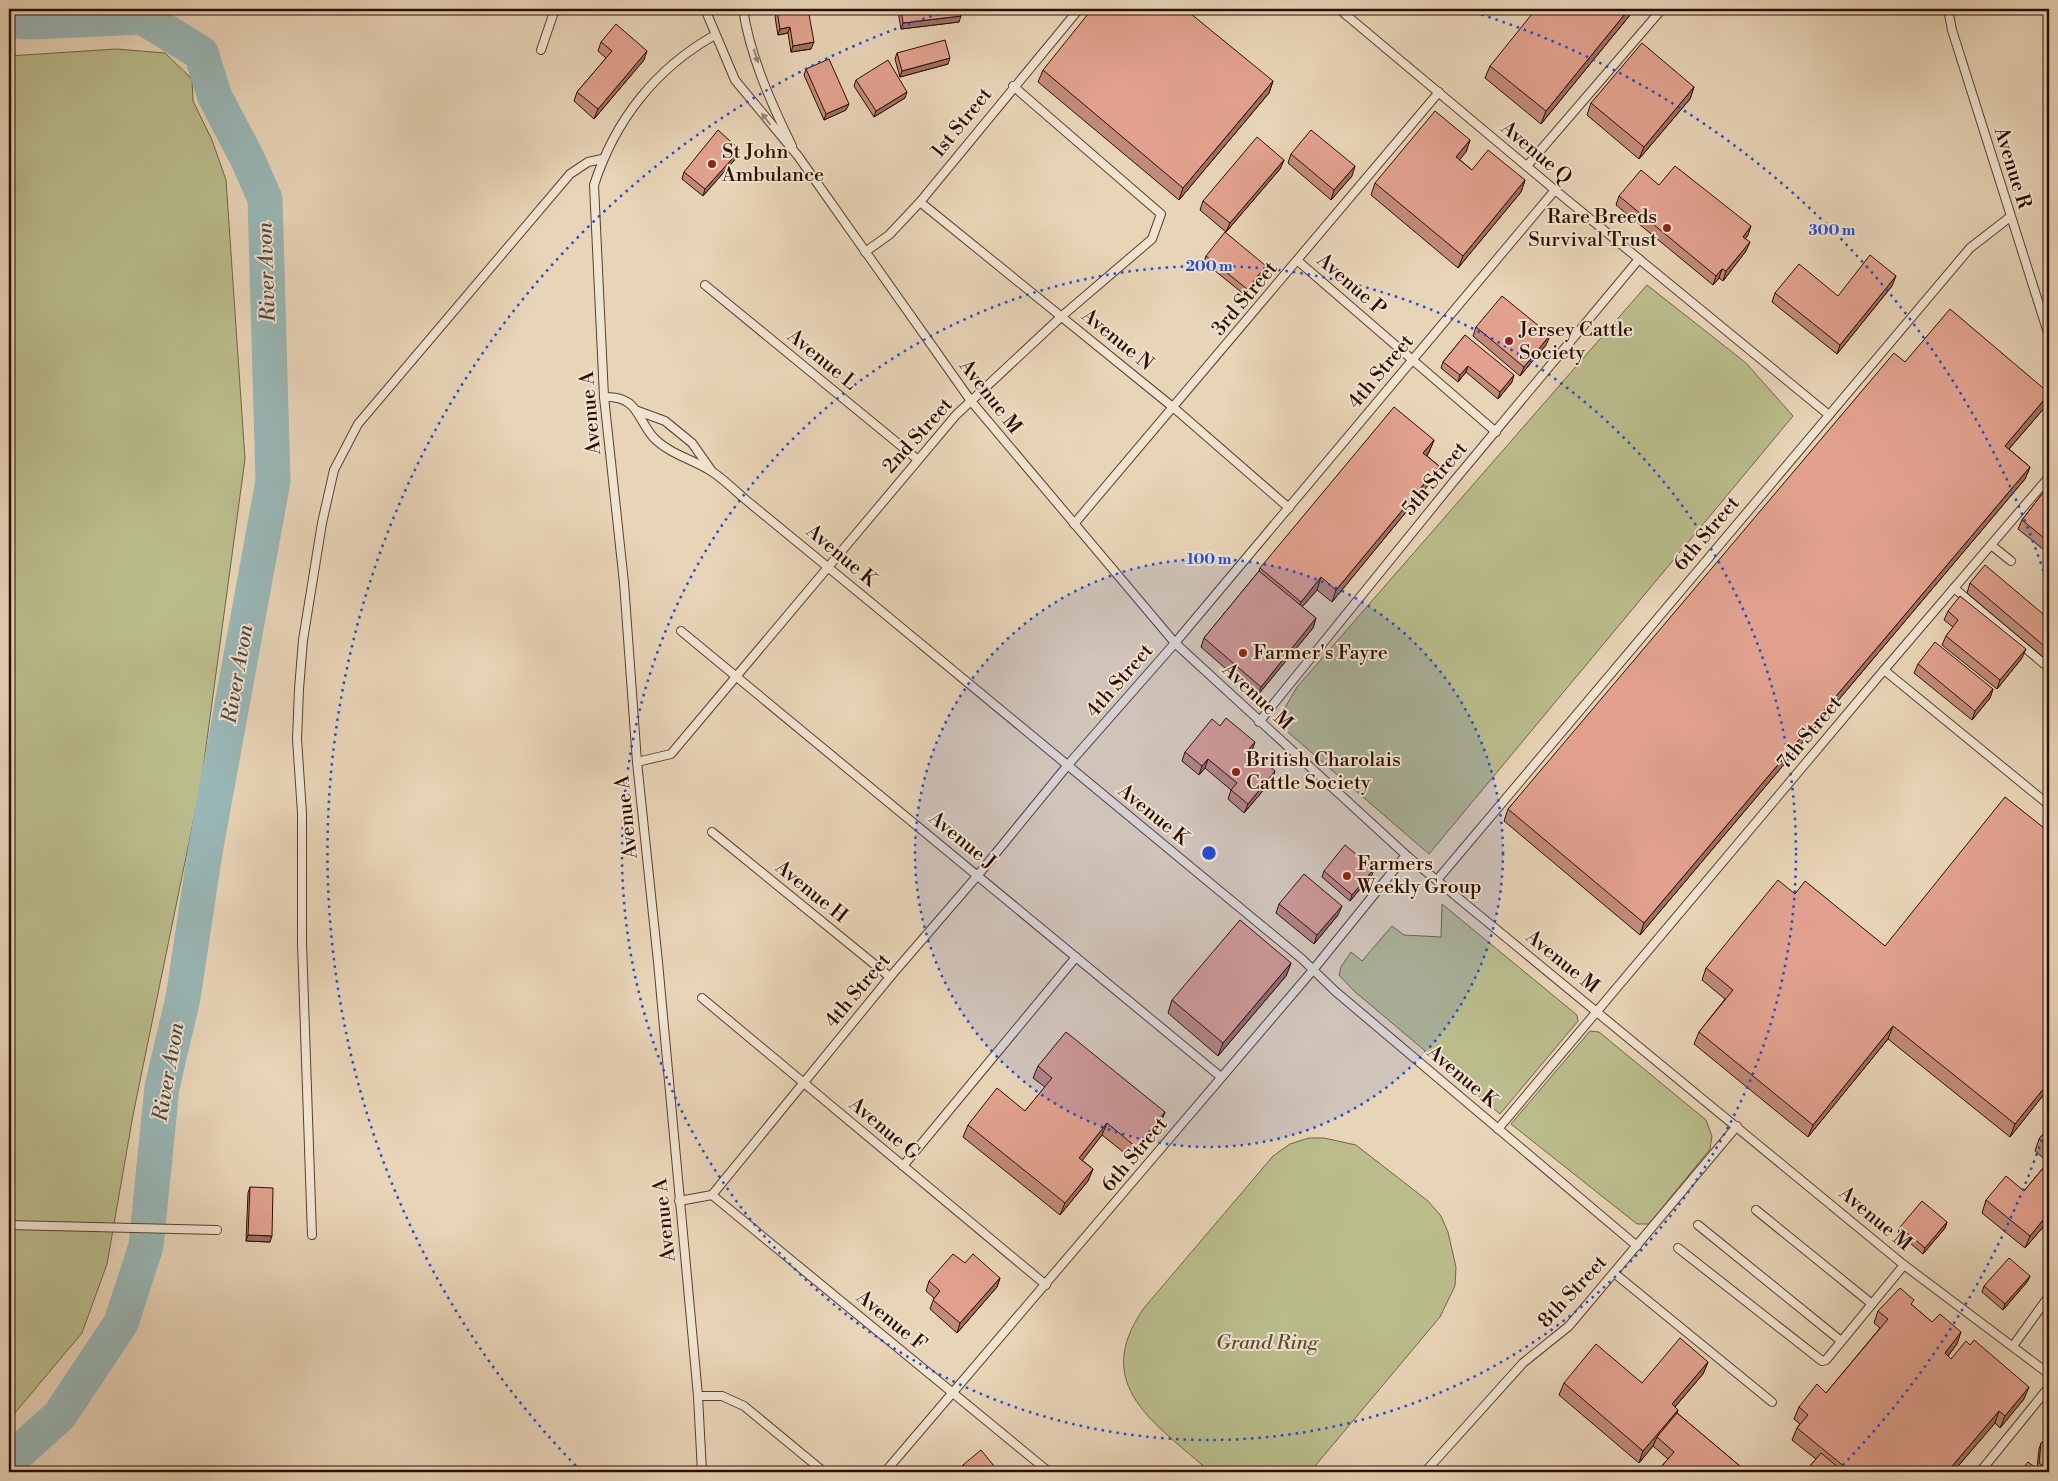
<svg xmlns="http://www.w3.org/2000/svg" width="2058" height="1481" viewBox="0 0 2058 1481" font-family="'Libre Bodoni',serif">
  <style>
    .green { fill: #babc8c; stroke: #736446 }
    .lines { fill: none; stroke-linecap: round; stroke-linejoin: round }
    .river { stroke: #99b7b6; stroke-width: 35 }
    .service-casing { stroke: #5b3f2e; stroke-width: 10 }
    .service { stroke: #f0e3d0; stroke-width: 8 }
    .wall { fill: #c28a7a; stroke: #2c0d01 }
    .shaded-wall { fill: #9e7163; stroke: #2c0d01 }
    .building { fill: #e1a18e; stroke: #2c0d01 }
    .oneway { fill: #988373 }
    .ring { fill: none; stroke: #1d4ed8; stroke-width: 2.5; stroke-dasharray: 2.5 5 }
    .poi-dot { fill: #8f2418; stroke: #f0e3d0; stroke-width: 2 }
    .labels { text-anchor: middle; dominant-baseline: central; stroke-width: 4; stroke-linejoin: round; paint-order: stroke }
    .street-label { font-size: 20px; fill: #2c0d01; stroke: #f0e3d0 }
    .poi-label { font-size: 20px; fill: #2c0d01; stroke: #f0e3d0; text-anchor: start }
    .park-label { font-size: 20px; font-style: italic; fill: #5e4a32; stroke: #f0e3d0 }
    .water-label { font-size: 21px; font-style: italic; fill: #524840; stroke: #f0e3d0 }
    .centre { fill: #1d4ed8; stroke: #f0e3d0; stroke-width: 2.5 }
    .ring-label { font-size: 15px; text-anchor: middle; font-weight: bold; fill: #1d4ed8; stroke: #f0e3d0; stroke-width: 4; stroke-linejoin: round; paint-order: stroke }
  </style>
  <rect width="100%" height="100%" fill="#e8d4b7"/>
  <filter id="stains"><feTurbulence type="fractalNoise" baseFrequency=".004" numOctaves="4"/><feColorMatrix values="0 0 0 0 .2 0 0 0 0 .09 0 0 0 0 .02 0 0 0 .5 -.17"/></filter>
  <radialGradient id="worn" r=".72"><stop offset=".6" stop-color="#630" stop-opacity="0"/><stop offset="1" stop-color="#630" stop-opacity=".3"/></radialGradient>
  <g class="green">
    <path d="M116,49L165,53L192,79L193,101L212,140L226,180L245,459L201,784L133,1115L107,1264L82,1333L9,1420V56Z"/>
    <path d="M1647,285L1746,363L1793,416L1429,854L1282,727L1283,711L1297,687Z"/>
    <path d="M1442,904L1577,1015L1578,1021L1500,1114L1354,991L1339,975L1341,967L1351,952L1362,961L1392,926L1404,935L1441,937Z"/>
    <path d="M1590,1031L1599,1032L1706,1120L1712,1136L1710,1149L1649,1224H1637L1511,1124Z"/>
    <path d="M1309,1138H1324L1356,1145L1428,1201L1441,1216L1448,1232L1456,1267L1455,1286L1440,1317L1310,1472H1210C1157,1424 1089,1386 1144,1308L1273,1156L1290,1144Z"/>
  </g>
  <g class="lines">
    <path class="river" d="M9,20L31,22L142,17L201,53L215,97L248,160L265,199L273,481L205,852L183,998L162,1087L146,1246L121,1323L60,1415L9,1461"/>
    <g class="service-casing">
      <g id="service">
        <path d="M705,9L735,80L798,156L971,401L1175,643L1406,855L1904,1265L2049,1374"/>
        <path d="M743,9C750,56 771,103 792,146"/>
        <path d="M1339,9L1555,190L1829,415"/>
        <path d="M1948,9L1952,30L2049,336"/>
        <path d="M541,50L555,9"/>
        <path d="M1527,166L1662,9"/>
        <path d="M920,202L1174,408L1289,508"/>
        <path d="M865,252L889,235L920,202L1079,9"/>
        <path d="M1298,261L1496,432"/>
        <path d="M705,285L917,459"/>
        <path d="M604,397C638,396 636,417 653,437C669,454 692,459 711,471C724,479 735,491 746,500C932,652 1116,806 1302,959L1335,991L1637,1246"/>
        <path d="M638,411L665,421L692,443L711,470"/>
        <path d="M1074,524L1439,92"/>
        <path d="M1991,545L2011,561"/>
        <path d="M1954,588L2049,668"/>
        <path d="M681,631L1221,1077"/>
        <path d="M1884,670L2049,805"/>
        <path d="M1259,722L1454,481L1639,259"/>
        <path d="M637,762L671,754L956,415L1062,316L1152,239L1161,214L1013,86"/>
        <path d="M712,832L890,977"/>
        <path d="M1437,880L1970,248L2010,217"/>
        <path d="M702,998L1046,1285"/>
        <path d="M1498,1129L1884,670L2049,477"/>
        <path d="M903,1166L1076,957"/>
        <path d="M712,1195L890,977L978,875L1067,766L1175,643L1555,190"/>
        <path d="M712,1195L1049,1472"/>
        <path d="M679,1201L712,1195"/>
        <path d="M1756,1210L1872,1304"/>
        <path d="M9,1225L217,1230"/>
        <path d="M1698,1225L1841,1341"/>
        <path d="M312,1235L302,943V813L297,739L299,689L303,640L322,523L334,470L358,424L570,174L588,162L602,159"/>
        <path d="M1678,1248L1822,1361L1826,1360L1904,1265"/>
        <path d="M1614,1273L1772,1402"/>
        <path d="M2013,1346L2049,1296"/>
        <path d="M698,1396H722L744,1406L824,1472"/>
        <path d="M702,1472L698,1396L658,962L637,762L624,583L604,397L594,185C615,120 656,68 715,35"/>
        <path d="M885,1472L1313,970L1406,855"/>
        <path d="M1425,1472L1523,1363L1569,1326L1737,1126"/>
        <path d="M1980,1472L2049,1387"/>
      </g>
    </g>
    <use href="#service" class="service"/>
  </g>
  <g class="wall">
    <path d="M787,9H808L811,49L791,52L788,33L778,35L775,17L777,11Z"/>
    <path d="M899,9H960L959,22L901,29L898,11Z"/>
    <path d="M1635,9L1541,124L1485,78L1490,66Z"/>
    <path d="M601,42L644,60L594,119L574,101L577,92L606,58L598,51Z"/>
    <path d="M897,53L948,64L900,77L895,59Z"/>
    <path d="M806,69L846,110L824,120L804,75Z"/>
    <path d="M1043,70L1273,81L1269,93L1179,200L1038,82Z"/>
    <path d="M856,80L905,98L874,117L854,86Z"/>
    <path d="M1694,87L1690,99L1639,159L1587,115L1591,103Z"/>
    <path d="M1470,140L1466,152L1459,159L1472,170L1525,180L1521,192L1458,268L1371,195L1375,183Z"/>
    <path d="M1291,154L1352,176L1331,200L1288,163Z"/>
    <path d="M738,156L703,196L682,179L684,172Z"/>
    <path d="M1284,160L1280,169L1226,232L1200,210L1203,201Z"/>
    <path d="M1659,185L1748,235L1745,239L1746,251L1723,281L1719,278L1713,285L1616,205L1619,196Z"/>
    <path d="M1206,256L1264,272L1245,295L1204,262Z"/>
    <path d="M1892,286L1837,354L1772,302L1775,293L1838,296Z"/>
    <path d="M1476,327L1550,335L1546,345L1520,376L1473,336Z"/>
    <path d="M1465,335L1512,382L1498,399L1466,372L1458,382L1441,368L1443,362Z"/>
    <path d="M1905,362L2049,393V396L2046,406L2009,449L2030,467L2025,479L1640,935L1504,821L1508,809Z"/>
    <path d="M1434,440L1429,452L1427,456L1439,466L1434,478L1332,602L1317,590L1302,607L1316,618L1313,628L1257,696L1201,647L1204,638L1259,571L1260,568Z"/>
    <path d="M2049,485V554L2018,529L2022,520Z"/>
    <path d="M1970,583L2049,619V662L1967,593Z"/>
    <path d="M1948,611L2022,658L1997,689L1942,645L1946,636L1953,627L1944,620Z"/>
    <path d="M1918,664L1993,689L1990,698L1972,720L1914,673Z"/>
    <path d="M1251,751L1272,780L1244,813L1228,799L1231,790L1205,768L1199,775L1182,761L1185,752Z"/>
    <path d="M2049,832V1088L2010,1137L1888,1039L1808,1137L1694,1044L1699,1032L1725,999L1702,980L1706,968L1795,894L1885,946Z"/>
    <path d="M1324,871L1372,875L1350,901L1322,877Z"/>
    <path d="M1279,904L1338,915L1314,944L1276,913Z"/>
    <path d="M1291,963L1286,976L1218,1056L1168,1013L1172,1000Z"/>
    <path d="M1038,1066L1165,1112L1160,1124L1132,1159L1102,1135L1082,1160L1093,1169L1088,1181L1060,1215L963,1137L968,1125L1025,1111L1045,1087L1033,1078Z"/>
    <path d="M2049,1127V1231L2044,1226L2025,1248L1982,1213L1986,1200L2024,1191L2048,1162L2035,1151L2039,1139Z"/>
    <path d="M250,1187L270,1242L246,1241L248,1193Z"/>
    <path d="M1947,1222L1945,1228L1923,1254L1898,1233L1900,1227Z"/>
    <path d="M965,1263L1000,1278L997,1287L957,1333L930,1309L934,1298L926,1291L929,1281Z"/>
    <path d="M2030,1276L2027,1282L2003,1310L1982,1292L1984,1286Z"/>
    <path d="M1912,1305L1957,1344L1948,1356L1951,1359L2024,1399L2000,1428L1995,1423L1953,1472H1805L1816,1459L1792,1440L1797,1428L1800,1424L1794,1419L1799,1407L1826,1393L1880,1328L1874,1323L1878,1311Z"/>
    <path d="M1708,1362L1703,1374L1675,1407L1677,1413L1747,1472H1659L1661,1467L1668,1459L1653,1446L1639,1463L1559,1395L1564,1383H1642Z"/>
    <path d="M2049,1439V1472H2041L2037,1469L2039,1449L2041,1443Z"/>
    <path d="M963,1465L999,1472H960Z"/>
  </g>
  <g class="shaded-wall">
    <path d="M1629,9H1635L1541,124L1546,111Z"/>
    <path d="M961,16L959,22L901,29L903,23Z"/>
    <path d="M790,27L788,33L778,35L780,29Z"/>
    <path d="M814,42L811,49L791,52L793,46Z"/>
    <path d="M647,51L644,60L594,119L598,109Z"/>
    <path d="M950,58L948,64L900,77L902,71Z"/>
    <path d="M1273,81L1269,93L1179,200L1183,188Z"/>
    <path d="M1694,87L1690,99L1639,159L1644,147Z"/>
    <path d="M907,92L905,98L874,117L876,111Z"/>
    <path d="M849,104L846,110L824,120L826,114Z"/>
    <path d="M1470,140L1466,152L1452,169L1456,157Z"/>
    <path d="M740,150L738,156L703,196L705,189Z"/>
    <path d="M1284,160L1280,169L1226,232L1230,223Z"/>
    <path d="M1355,166L1352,176L1331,200L1334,190Z"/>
    <path d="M1525,180L1521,192L1458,268L1463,256Z"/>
    <path d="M1751,226L1748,235L1740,246L1743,237Z"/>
    <path d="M1750,242L1746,251L1723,281L1726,271Z"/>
    <path d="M1266,266L1264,272L1245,295L1247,289Z"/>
    <path d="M1722,269L1719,278L1713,285L1716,276Z"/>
    <path d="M1896,276L1892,286L1837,354L1840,345Z"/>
    <path d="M1550,335L1546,345L1520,376L1524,367Z"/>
    <path d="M1468,366L1466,372L1458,382L1460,375Z"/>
    <path d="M1514,375L1512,382L1498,399L1500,392Z"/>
    <path d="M2049,394L2046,406L2001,458L2005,446Z"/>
    <path d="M1434,440L1429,452L1419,465L1423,453Z"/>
    <path d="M1439,466L1434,478L1332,602L1336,590Z"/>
    <path d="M2030,467L2025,479L1640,935L1644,923Z"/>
    <path d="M1321,577L1317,590L1296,614L1301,602Z"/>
    <path d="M1316,618L1313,628L1257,696L1261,687Z"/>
    <path d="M2026,649L2022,658L1997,689L2000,680Z"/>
    <path d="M1993,689L1990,698L1972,720L1975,711Z"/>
    <path d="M1255,742L1252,751L1246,758L1249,749Z"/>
    <path d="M1208,759L1205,768L1199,775L1202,766Z"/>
    <path d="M1275,771L1272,780L1244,813L1248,804Z"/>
    <path d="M1374,869L1372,875L1350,901L1352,895Z"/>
    <path d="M1342,906L1338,915L1314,944L1317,935Z"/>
    <path d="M1291,963L1286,976L1218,1056L1223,1043Z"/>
    <path d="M1893,1026L1888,1039L1808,1137L1813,1125Z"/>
    <path d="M2049,1082V1088L2010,1137L2015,1124Z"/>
    <path d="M1165,1112L1160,1124L1132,1159L1136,1147Z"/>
    <path d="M1107,1123L1102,1135L1075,1170L1079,1158Z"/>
    <path d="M1093,1169L1088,1181L1060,1215L1065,1203Z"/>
    <path d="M2048,1214L2044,1226L2025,1248L2030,1236Z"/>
    <path d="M1947,1222L1945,1228L1923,1254L1925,1248Z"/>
    <path d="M248,1235L272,1236L270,1242L246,1241Z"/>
    <path d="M2030,1276L2027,1282L2003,1310L2005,1304Z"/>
    <path d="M1000,1278L997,1287L957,1333L960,1323Z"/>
    <path d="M1961,1332L1957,1344L1940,1366L1945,1353Z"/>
    <path d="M1708,1362L1703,1374L1667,1416L1672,1404Z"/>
    <path d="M2029,1387L2024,1399L2000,1428L2005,1416Z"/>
    <path d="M1678,1410L1674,1422L1657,1437L1653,1446L1639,1463L1643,1451Z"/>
    <path d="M1999,1411L1995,1423L1953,1472H1947Z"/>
  </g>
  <g class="building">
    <path d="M789,9H808L814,42L793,46L790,27L780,29L777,11Z"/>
    <path d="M901,9H960L961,16L903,23Z"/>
    <path d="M1092,9H1185L1273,81L1183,188L1043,70Z"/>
    <path d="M1536,9H1629L1546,111L1490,66Z"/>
    <path d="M616,24L647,51L598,109L577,92L612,51L601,42Z"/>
    <path d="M945,40L950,58L902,71L897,53Z"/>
    <path d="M1642,43L1694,87L1644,147L1591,103Z"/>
    <path d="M829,59L849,104L826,114L806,69Z"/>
    <path d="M888,60L907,92L876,111L856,80Z"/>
    <path d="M1435,111L1470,140L1456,157L1472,170L1488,150L1525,180L1463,256L1375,183Z"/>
    <path d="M718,130L740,150L705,189L684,172Z"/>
    <path d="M1311,130L1355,166L1334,190L1291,154Z"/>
    <path d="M1257,137L1284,160L1230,223L1203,201Z"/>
    <path d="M1675,166L1751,226L1743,237L1750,242L1726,271L1722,269L1716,276L1619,196L1641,170L1659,185Z"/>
    <path d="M1225,232L1266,266L1247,289L1206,256Z"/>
    <path d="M1870,255L1896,276L1840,345L1775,293L1799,264L1838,296Z"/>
    <path d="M1502,296L1550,335L1524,367L1476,327Z"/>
    <path d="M1950,309L2049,393V394L2005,446L2030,467L1644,923L1508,809L1894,353L1905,362Z"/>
    <path d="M1465,335L1514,375L1500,392L1468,366L1460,375L1443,362Z"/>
    <path d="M1394,407L1434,440L1423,453L1439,466L1336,590L1321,577L1301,602L1260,568Z"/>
    <path d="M2049,485V542L2022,520Z"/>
    <path d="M1985,565L2049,619V650L1970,583Z"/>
    <path d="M1259,571L1316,618L1261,687L1204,638Z"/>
    <path d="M1960,596L2026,649L2000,680L1946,636L1958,620L1948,611Z"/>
    <path d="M1935,642L1993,689L1975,711L1918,664Z"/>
    <path d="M1226,718L1255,742L1249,749L1275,771L1248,804L1231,790L1237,783L1208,759L1202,766L1185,752L1212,719L1220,726Z"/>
    <path d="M2005,797L2049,832V1082L2015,1124L1893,1026L1813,1125L1699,1032L1733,990L1706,968L1778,880L1795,894L1805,881L1885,946Z"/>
    <path d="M1345,845L1374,869L1352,895L1324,871Z"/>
    <path d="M1304,874L1342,906L1317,935L1279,904Z"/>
    <path d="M1240,920L1291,963L1223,1043L1172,1000Z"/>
    <path d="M1066,1032L1165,1112L1136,1147L1107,1123L1079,1158L1093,1169L1065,1203L968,1125L997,1088L1025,1111L1052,1078L1038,1066Z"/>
    <path d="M2049,1127V1148L2039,1139Z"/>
    <path d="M2049,1161V1215L2048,1214L2030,1236L1986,1200L2006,1176L2024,1191Z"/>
    <path d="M250,1187L273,1188L272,1236L248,1235Z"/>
    <path d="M1922,1201L1947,1222L1925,1248L1900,1227Z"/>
    <path d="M953,1254L965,1263L973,1254L1000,1278L960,1323L933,1300L940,1291L929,1281Z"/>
    <path d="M2009,1258L2030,1276L2005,1304L1984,1286Z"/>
    <path d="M1900,1288L1914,1300L1911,1304L1932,1322L1940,1314L1961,1332L1945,1353L1951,1359L1966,1341L1970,1345L1974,1340L2029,1387L2005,1416L1999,1411L1947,1472H1851L1797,1428L1808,1415L1799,1407L1817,1384L1826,1393L1888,1319L1878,1311Z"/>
    <path d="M1680,1338L1708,1362L1672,1404L1678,1410L1643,1451L1564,1383L1596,1344L1642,1383Z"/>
    <path d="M1677,1413L1747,1472H1667L1661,1467L1674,1452L1657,1437Z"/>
    <path d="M2049,1439V1470L2039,1463L2041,1443Z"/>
    <path d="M981,1450L999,1472H968L963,1465Z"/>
    <path d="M1821,1453L1844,1472H1805Z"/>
    <path d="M2028,1462L2041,1472H2020Z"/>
  </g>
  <defs><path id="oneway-solid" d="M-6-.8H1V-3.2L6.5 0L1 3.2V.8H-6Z" transform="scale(1.25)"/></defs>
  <g class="oneway">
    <use href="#oneway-solid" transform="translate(756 56) rotate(72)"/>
    <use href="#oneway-solid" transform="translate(766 119) rotate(-128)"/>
  </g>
  <circle cx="1209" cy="853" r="294" fill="#1d4ed8" fill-opacity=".12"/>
  <g class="ring">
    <circle cx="1209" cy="853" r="294"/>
    <circle cx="1209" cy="853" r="587"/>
    <path d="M2049 1118A881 881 0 0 1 1837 1471M581 1471A881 881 0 0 1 951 10M1467 10A881 881 0 0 1 2049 588"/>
  </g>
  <g class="poi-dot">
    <circle cx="712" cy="164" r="5"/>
    <circle cx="1667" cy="228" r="5"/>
    <circle cx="1509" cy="341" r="5"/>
    <circle cx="1243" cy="653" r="5"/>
    <circle cx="1236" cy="772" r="5"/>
    <circle cx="1347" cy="876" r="5"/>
  </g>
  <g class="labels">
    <g class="street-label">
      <text transform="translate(962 123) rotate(-51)">1st Street</text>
      <text transform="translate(1536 153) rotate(40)">Avenue Q</text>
      <text transform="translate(2012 168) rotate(73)">Avenue R</text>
      <text transform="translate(1351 285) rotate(41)">Avenue P</text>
      <text transform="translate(1245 299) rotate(-50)">3rd Street</text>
      <text transform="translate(1117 340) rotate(39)">Avenue N</text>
      <text transform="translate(822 360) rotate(39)">Avenue L</text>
      <text transform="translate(1381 372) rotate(-50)">4th Street</text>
      <text transform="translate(990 397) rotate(52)">Avenue M</text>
      <text transform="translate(591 413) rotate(-95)">Avenue A</text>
      <text transform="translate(918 436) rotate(-48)">2nd Street</text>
      <text transform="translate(1435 479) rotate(-50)">5th Street</text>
      <text transform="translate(1707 534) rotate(-50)">6th Street</text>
      <text transform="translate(841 556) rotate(40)">Avenue K</text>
      <text transform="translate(1120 681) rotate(-49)">4th Street</text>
      <text transform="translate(1257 697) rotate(43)">Avenue M</text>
      <text transform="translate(1810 733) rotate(-50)">7th Street</text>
      <text transform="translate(1153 815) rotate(39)">Avenue K</text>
      <text transform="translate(627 817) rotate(-96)">Avenue A</text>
      <text transform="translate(962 841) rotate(39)">Avenue J</text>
      <text transform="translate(811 892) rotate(39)">Avenue H</text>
      <text transform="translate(1562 962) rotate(39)">Avenue M</text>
      <text transform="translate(858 991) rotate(-50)">4th Street</text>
      <text transform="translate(1462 1077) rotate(40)">Avenue K</text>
      <text transform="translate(884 1129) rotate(40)">Avenue G</text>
      <text transform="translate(1135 1155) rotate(-50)">6th Street</text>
      <text transform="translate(1875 1219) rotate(40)">Avenue M</text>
      <text transform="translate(665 1220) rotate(-96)">Avenue A</text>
      <text transform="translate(1573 1292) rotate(-47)">8th Street</text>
      <text transform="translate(891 1321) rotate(39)">Avenue F</text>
    </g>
    <g class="poi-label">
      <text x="722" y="152">St John<tspan x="722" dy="23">Ambulance</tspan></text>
      <text x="1657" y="217" text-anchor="end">Rare Breeds<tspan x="1657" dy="23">Survival Trust</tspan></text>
      <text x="1519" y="330">Jersey Cattle<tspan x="1519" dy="23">Society</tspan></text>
      <text x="1253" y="653">Farmer's Fayre</text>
      <text x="1246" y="760">British Charolais<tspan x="1246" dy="23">Cattle Society</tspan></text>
      <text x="1357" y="864">Farmers<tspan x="1357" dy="23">Weekly Group</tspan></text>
    </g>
    <g class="park-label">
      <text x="1267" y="1343">Grand Ring</text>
    </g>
    <g class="water-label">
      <text transform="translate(267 272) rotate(-92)">River Avon</text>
      <text transform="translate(238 674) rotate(-80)">River Avon</text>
      <text transform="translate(169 1072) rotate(-80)">River Avon</text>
    </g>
  </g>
  <circle cx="1209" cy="853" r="8" class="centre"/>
  <g class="ring-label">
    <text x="1832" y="235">300 m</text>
    <text x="1209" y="271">200 m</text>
    <text x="1209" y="564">100 m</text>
  </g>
  <rect width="2058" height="1481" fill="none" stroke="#e8d4b7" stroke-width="30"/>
  <rect x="10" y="10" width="2038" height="1461" fill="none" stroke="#2c0d01" stroke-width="2.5"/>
  <rect x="15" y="15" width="2028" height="1451" fill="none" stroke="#2c0d01"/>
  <rect width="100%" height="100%" filter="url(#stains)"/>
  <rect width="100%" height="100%" fill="url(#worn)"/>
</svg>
